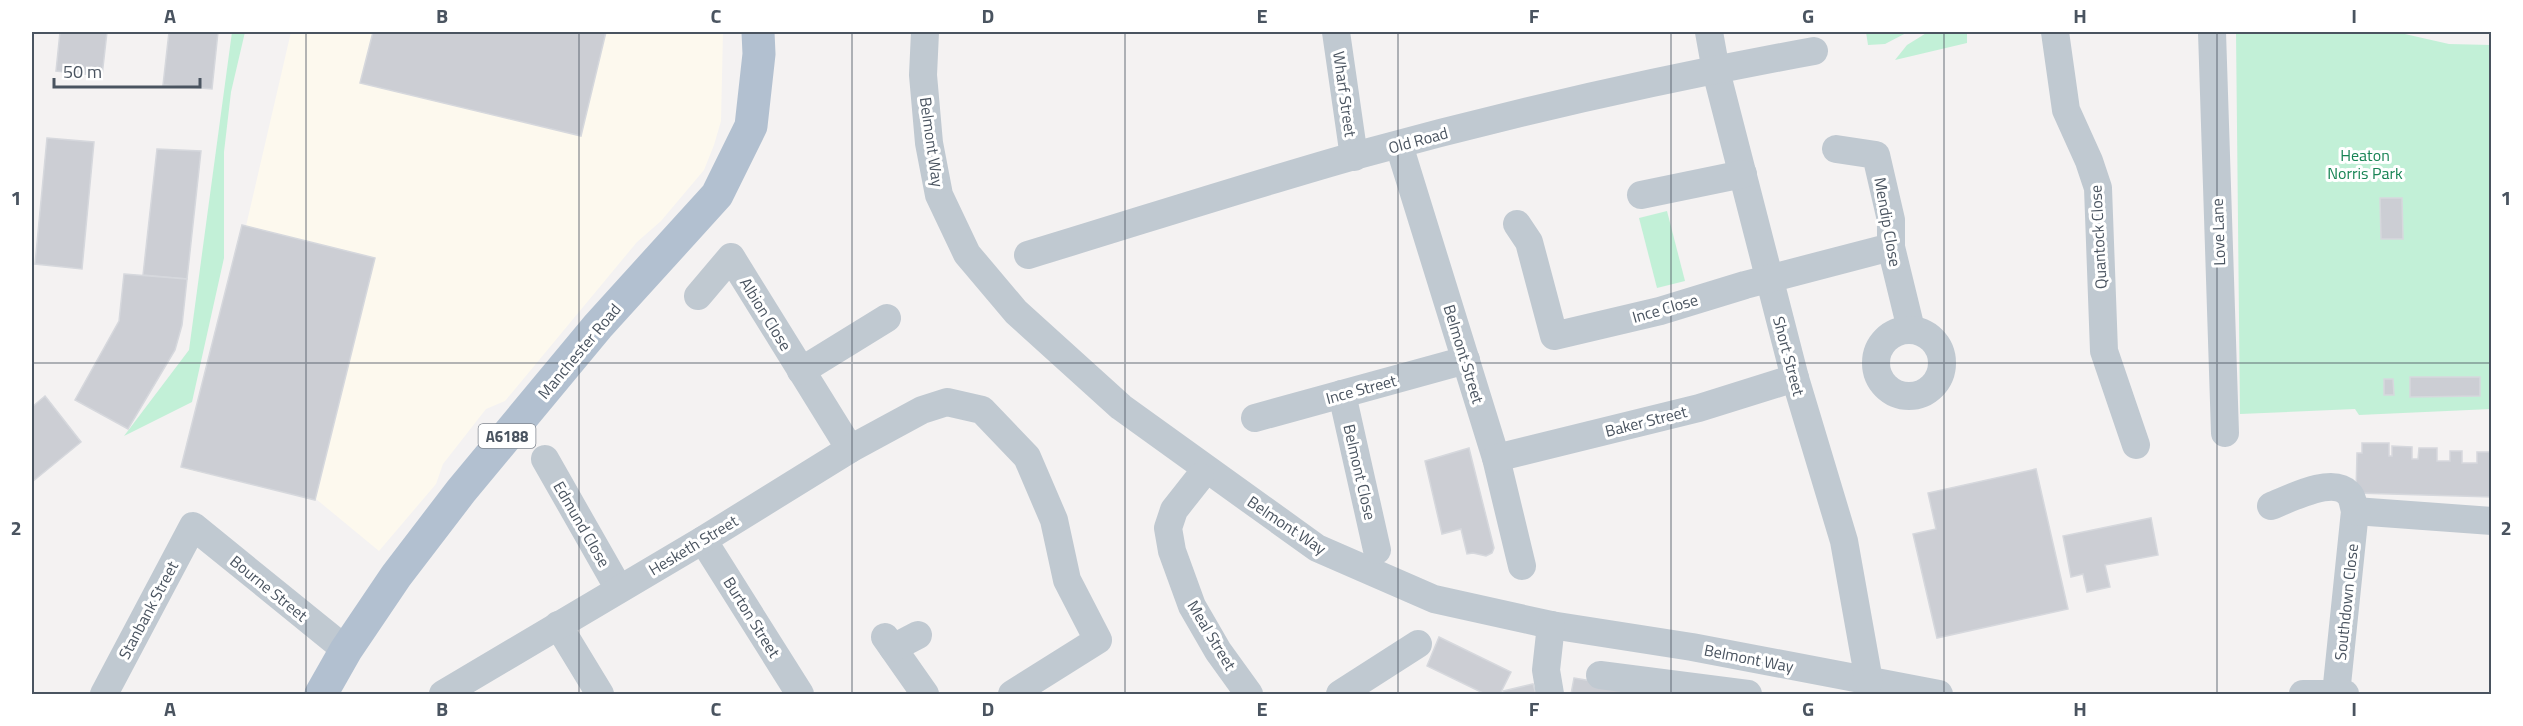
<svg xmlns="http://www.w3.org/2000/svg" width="2523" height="726" viewBox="0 0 2523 726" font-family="'Titillium Web',sans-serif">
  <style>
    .commercial { fill: #fdf9ee }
    .green { fill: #c2f0d7 }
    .building { fill: #ccced4; stroke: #d6d8dd; stroke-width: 1.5 }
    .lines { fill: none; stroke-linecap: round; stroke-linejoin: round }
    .minor { stroke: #c0c9d1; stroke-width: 28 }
    .major { stroke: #b2c0d0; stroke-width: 33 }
    .grid { fill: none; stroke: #4a5460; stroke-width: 1.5; stroke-opacity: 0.55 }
    .labels { text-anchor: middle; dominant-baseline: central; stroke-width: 6; stroke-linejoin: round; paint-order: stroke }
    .shield { fill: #fff; stroke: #808790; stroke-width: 1.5 }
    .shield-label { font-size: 15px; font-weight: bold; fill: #4a5460 }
    .street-label { font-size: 16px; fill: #4a5460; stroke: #fff }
    .park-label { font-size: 16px; fill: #178454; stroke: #fff }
    .neatline { fill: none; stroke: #4a5460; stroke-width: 2 }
    .grid-label { font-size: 20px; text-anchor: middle; font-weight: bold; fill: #4a5460 }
  </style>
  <rect width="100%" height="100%" fill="#f4f2f2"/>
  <path class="commercial" d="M291,32H723L721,121L714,145L704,170L661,221L637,242L505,401L486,409L443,464L436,484L379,551L316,499L185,469L246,226Z"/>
  <g class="green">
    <path d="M232,32H245L231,92L224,152V258L192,402L124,436L189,350Z"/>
    <path d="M1866,32H1908L1885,44L1868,45Z"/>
    <path d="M1928,32H1967V43L1895,60L1907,45Z"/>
    <path d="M2236,32H2396L2449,44L2491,45V409L2359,415L2355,409L2240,414Z"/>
    <path d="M1667,211L1685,281L1657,288L1639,218Z"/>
  </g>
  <g class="building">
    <path d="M60,32H107L102,76L56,71Z"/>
    <path d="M169,32H218L212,89L163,85Z"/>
    <path d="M373,32H606L581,136L360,83Z"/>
    <path d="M47,138L94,142L82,269L35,264Z"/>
    <path d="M157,149L201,151L187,279L143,275Z"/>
    <path d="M2380,198H2402L2403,239H2381Z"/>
    <path d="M242,225L375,258L315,500L181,467Z"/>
    <path d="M124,274L187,279L182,325L175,350L128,429L75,400L119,321Z"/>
    <path d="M2410,377H2480V396L2410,397Z"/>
    <path d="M2384,379H2393L2394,395H2384Z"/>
    <path d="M45,396L81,442L32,482V407Z"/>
    <path d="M2362,443H2389V456H2392V446L2412,447V459H2418L2419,448H2437V461H2450V451H2462V463H2477V452H2491L2492,497L2356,493L2357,453H2362Z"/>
    <path d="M1469,448L1494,548L1492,553L1486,556L1473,553L1467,554L1461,529L1442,534L1425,461Z"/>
    <path d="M2036,469L2068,609L1937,638L1913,534L1936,529L1928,493Z"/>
    <path d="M2151,518L2158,555L2105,565L2110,587L2087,592L2083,574L2071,577L2063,536Z"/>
    <path d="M1439,637L1511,672L1500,694H1485L1427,666Z"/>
    <path d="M1574,678L1669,694H1571Z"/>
    <path d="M1533,684L1536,694H1504L1503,691Z"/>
  </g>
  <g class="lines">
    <g class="minor">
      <path d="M925,32L923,75L929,143L939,195L967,254L1016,312L1121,407L1317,548L1434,599L1551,625L1692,647L1939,694"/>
      <path d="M1336,32L1354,157"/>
      <path d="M1709,32L1716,71L1795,378L1844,541L1869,681"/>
      <path d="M2055,32L2066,110L2089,161L2098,188L2104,351L2136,445"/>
      <path d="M2212,32L2225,433"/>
      <path d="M1399,145L1496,458L1522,566"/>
      <path d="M1836,149L1876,155L1891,220V247L1911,329"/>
      <path d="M1641,195L1743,174"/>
      <path d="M1517,224L1529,242L1554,336L1660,311L1745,285L1891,247"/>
      <path d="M1028,255C1137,222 1245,187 1354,156C1506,114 1660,79 1814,51"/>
      <path d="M698,296L731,257L850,449"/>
      <circle cx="1909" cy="363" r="33"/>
      <path d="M801,371L887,318"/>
      <path d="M1342,394L1377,550"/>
      <path d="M1255,418L1466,360"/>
      <path d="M1496,458L1699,408L1795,378"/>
      <path d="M545,459L619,589"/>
      <path d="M1200,477L1174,510L1168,528L1172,551L1192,606L1218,651L1249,694"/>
      <path d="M2271,506C2289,499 2332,476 2348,493C2353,497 2353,505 2355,511L2336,694"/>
      <path d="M2355,511L2492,521"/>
      <path d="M703,540L800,694"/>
      <path d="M558,625L600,694"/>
      <path d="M885,637L925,694"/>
      <path d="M893,648L918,635"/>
      <path d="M1600,675L1748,694"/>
      <path d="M104,694L193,526L346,650"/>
      <path d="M443,694L703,540L850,449L922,410L947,402L982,410L1027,457L1054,520L1067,580L1098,640L1012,694"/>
      <path d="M1340,694L1418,644"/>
      <path d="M1550,694L1546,670L1551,625"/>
      <path d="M2303,694H2345"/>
    </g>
    <path class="major" d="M321,694L346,650L396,576L461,491L598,326L717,195L751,126L759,54L758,32"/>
  </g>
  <path class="grid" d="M306,32V694M579,32V694M852,32V694M1125,32V694M1398,32V694M1671,32V694M1944,32V694M2217,32V694M32,363H2492"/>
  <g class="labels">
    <rect class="shield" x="478.5" y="424" width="57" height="24" rx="4.5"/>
    <g class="shield-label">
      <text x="507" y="436">A6188</text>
    </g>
    <g class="street-label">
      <text transform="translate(1345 94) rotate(82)">Wharf Street</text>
      <text transform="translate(1418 140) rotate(-15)">Old Road</text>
      <text transform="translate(932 142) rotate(82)">Belmont Way</text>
      <text transform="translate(1888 222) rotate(80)">Mendip Close</text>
      <text transform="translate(2218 232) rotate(-92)">Love Lane</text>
      <text transform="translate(2098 237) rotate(-93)">Quantock Close</text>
      <text transform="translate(1665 308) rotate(-16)">Ince Close</text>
      <text transform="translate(766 314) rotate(58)">Albion Close</text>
      <text transform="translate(579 351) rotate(-50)">Manchester Road</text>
      <text transform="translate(1464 354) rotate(73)">Belmont Street</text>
      <text transform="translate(1789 356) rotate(75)">Short Street</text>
      <text transform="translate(1361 389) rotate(-15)">Ince Street</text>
      <text transform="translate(1646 421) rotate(-14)">Baker Street</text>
      <text transform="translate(1360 472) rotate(77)">Belmont Close</text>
      <text transform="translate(582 524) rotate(60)">Edmund Close</text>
      <text transform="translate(1287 525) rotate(34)">Belmont Way</text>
      <text transform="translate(693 545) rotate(-31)">Hesketh Street</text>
      <text transform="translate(269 588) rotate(39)">Bourne Street</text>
      <text transform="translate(2346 602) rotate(-84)">Southdown Close</text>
      <text transform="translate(148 610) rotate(-62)">Stanbank Street</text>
      <text transform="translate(752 617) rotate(58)">Burton Street</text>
      <text transform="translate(1212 635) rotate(59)">Meal Street</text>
      <text transform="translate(1749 658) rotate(11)">Belmont Way</text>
    </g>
    <g class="park-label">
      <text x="2365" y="155">Heaton<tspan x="2365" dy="18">Norris Park</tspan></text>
    </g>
  </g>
  <rect width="2523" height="726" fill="none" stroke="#ffffff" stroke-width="66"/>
  <path d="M54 78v9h146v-9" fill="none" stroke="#4a5460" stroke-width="3"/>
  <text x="63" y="78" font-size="18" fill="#4a5460" stroke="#ffffff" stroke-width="4.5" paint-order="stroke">50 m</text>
  <rect x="33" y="33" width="2457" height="660" class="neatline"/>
  <g class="grid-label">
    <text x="170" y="23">A</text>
    <text x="442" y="23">B</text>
    <text x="716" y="23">C</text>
    <text x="988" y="23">D</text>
    <text x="1262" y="23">E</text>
    <text x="1534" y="23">F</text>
    <text x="1808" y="23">G</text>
    <text x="2080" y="23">H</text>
    <text x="2354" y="23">I</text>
    <text x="16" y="205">1</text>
    <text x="2506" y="205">1</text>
    <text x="16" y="535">2</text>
    <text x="2506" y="535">2</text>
    <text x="170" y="716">A</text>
    <text x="442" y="716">B</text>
    <text x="716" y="716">C</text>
    <text x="988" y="716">D</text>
    <text x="1262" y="716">E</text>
    <text x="1534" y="716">F</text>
    <text x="1808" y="716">G</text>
    <text x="2080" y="716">H</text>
    <text x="2354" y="716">I</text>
  </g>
</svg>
